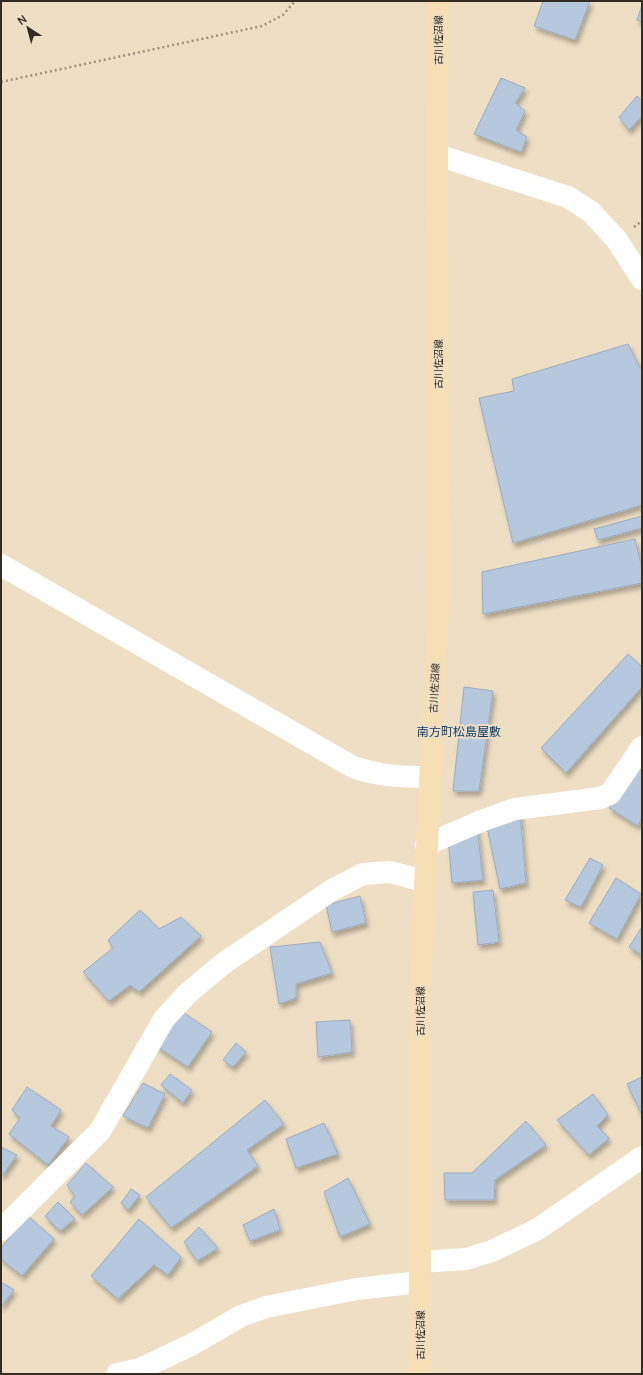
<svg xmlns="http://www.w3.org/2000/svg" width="643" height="1375" viewBox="0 0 643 1375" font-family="Manrope,'Noto Sans JP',sans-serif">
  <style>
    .building { fill: #b5c8de; stroke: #9aacc2; filter: url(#shadow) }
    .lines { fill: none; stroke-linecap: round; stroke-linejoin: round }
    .path { stroke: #9d917e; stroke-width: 2.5; stroke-dasharray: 2 3; stroke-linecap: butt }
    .minor { stroke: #fff; stroke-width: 22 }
    .major { stroke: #f6dfb5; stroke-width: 22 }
    .labels { text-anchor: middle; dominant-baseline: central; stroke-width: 4; stroke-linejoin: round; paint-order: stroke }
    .street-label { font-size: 10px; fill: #322c22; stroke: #eddec4 }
    .quarter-label { font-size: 12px; fill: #0e3d70; stroke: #eddec4 }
  </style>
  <defs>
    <filter id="shadow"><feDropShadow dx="2.5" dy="4.5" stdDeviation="2" flood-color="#0004"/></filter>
  </defs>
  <rect width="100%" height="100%" fill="#eddec4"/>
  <g class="building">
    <path d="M543,1H590L575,40L534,26Z"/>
    <path d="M642,5V22L637,20Z"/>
    <path d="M501,78L525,88L515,103L525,111L516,130L527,137L521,152L474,134Z"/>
    <path d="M637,96L642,101V116L629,130L619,117Z"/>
    <path d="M628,344L640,368H642V505L513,543L479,398L514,391L512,379Z"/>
    <path d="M642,516V528L598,540L594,529Z"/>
    <path d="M635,539L642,568V583L483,614L482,572Z"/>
    <path d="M628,654L642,667V687L566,773L541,748Z"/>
    <path d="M464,687L493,691L479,791H453Z"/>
    <path d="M636,768L642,771V817L638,826L609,808Z"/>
    <path d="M520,812L526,883L500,889L486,822Z"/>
    <path d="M477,827L483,880L452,883L448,838Z"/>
    <path d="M590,858L603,865L581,907L565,900Z"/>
    <path d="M616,878L641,894L617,939L589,923Z"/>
    <path d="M493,890L499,942L478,945L473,892Z"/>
    <path d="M360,896L366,923L332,932L326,905Z"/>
    <path d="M140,910L159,929L181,917L201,936L139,992L130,985L109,1001L83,972L113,948L108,940Z"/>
    <path d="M642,927V955L629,947Z"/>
    <path d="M320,942L332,973L296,984V998L279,1004L270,947Z"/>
    <path d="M181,1011L212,1032L188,1067L156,1046Z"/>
    <path d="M350,1020L352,1052L318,1057L316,1022Z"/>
    <path d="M236,1043L246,1052L233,1067L223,1060Z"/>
    <path d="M170,1074L192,1090L183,1103L161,1085Z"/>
    <path d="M642,1077V1113H641L627,1084Z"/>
    <path d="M143,1083L165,1094L148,1128L123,1116Z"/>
    <path d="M27,1087L61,1110L51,1126L69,1137L48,1165L9,1134L20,1118L12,1110Z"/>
    <path d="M593,1094L608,1115L597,1126L609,1138L589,1155L557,1120Z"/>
    <path d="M265,1100L284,1124L247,1150L258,1166L171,1228L146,1197Z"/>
    <path d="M526,1121L546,1145L495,1180L494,1200H445L444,1173H472Z"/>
    <path d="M324,1123L338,1154L296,1168L286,1139Z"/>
    <path d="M1,1147L17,1155L1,1177Z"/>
    <path d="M86,1163L113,1187L82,1215L70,1202L75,1196L67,1185Z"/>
    <path d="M348,1178L370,1224L340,1237L324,1192Z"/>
    <path d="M131,1189L140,1195L128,1210L121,1203Z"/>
    <path d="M58,1202L75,1219L60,1231L45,1216Z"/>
    <path d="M274,1209L280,1230L250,1241L243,1225Z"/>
    <path d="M27,1215L54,1239L22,1276L1,1259V1248Z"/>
    <path d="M139,1219L181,1257L168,1275L154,1265L118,1299L91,1276Z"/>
    <path d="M199,1227L218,1248L197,1261L184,1242Z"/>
    <path d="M1,1282L14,1290L1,1307Z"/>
  </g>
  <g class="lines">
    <g class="path">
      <path d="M1,82L262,26L283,15L295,1"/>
      <path d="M634,227L642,221"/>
    </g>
    <g class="minor">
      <path d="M437,155L568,197L591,212L617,240L642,279"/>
      <path d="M1,565L353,767C379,776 402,777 429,777"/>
      <path d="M426,845L481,821L515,809L600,798L610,794L642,747"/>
      <path d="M1,1230L100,1131L164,1019L188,993L224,963L332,890L363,874L390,872L424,881"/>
      <path d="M420,1262L466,1259L492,1251L538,1229L642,1157"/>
      <path d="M117,1374L140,1369L191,1345L241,1316L266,1307L357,1289L420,1282"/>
    </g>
    <path class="major" d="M420,1374V991L439,595L437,155L438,1"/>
  </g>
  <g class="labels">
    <g class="street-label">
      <text transform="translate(438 40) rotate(-90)">古川佐沼線</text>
      <text transform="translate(438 364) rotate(-90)">古川佐沼線</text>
      <text transform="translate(434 688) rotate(-87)">古川佐沼線</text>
      <text transform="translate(420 1011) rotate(-90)">古川佐沼線</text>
      <text transform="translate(420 1335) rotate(-90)">古川佐沼線</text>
    </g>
    <g class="quarter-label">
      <text x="459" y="731">南方町松島屋敷</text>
    </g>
  </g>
  <rect width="643" height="1375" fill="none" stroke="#322c22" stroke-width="4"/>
  <g transform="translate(28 28) rotate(324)" stroke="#eddec4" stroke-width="3" paint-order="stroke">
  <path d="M0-3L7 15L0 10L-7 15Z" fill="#322c22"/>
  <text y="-6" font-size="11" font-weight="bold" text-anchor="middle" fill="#322c22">N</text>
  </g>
</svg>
